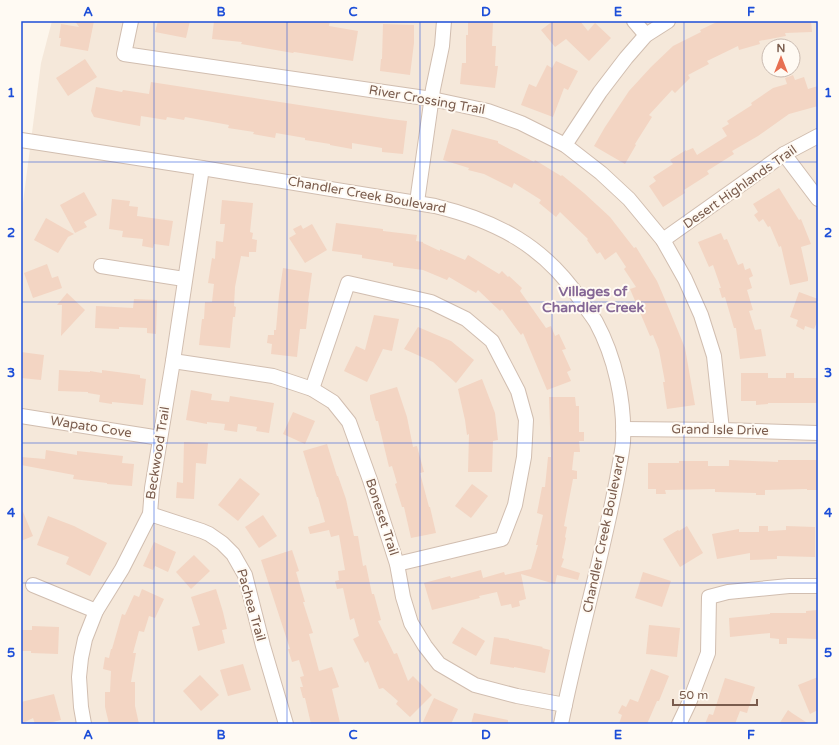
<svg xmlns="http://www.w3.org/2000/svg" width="839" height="745" viewBox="0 0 839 745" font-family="'Varela Round',sans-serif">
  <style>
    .residential { fill: #f5e8da; fill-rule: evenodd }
    .building { fill: #f3d5c3 }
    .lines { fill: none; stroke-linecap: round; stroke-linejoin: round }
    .minor-casing { stroke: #d1beb0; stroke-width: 16 }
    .minor { stroke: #fff; stroke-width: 14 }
    .grid { fill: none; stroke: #1d4ed8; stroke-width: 1; stroke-opacity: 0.55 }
    .labels { text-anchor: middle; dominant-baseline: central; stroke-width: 4; stroke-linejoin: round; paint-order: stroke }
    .street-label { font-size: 13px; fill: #7a5c4d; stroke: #fffaf3 }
    .neighbourhood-label { font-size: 14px; font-weight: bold; fill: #846695; stroke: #fffaf3 }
    .neatline { fill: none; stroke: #1d4ed8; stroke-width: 1.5 }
    .grid-label { font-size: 13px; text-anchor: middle; font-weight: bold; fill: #1d4ed8 }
  </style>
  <rect width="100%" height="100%" fill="#fdf6ec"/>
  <path class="residential" d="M52,21H818V724H21V218L41,63ZM769,46H793V70H769Z"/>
  <g class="building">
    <path d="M75,21H94L88,51L60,46L61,38H59L61,24L79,27Z"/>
    <path d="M158,21H190L186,38L155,32Z"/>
    <path d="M214,21H330L329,26L358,31L353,61L294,52L293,53L241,44L242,42L212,39Z"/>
    <path d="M468,21H493L492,46H496L495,66H498L495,88L460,84L462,63H466V35H468Z"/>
    <path d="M553,21H580L588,31L595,23L611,38L589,61L566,39L555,47L541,30Z"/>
    <path d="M719,21H811L812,32L785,33L786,36L759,41L760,44L739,50L738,46L707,61L709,64L688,75L690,78L675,93L672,90L649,115L652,117L635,144L636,145L625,164L594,146L605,127L629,91L651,67L673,46L701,32L700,30Z"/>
    <path d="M383,24L414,25V43L410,75L380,71L381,59H382Z"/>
    <path d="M85,59L97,77L68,96L56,78Z"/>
    <path d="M556,61L578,71L568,90L564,88L553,117L521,105L529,84L536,87L547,65L552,68Z"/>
    <path d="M793,75L795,80L804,77L808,89L818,86V106L789,114L758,136L732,151L734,154L707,171L709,174L684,190L685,193L663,207L649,186L656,181L653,177L673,164L670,160L686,150V151L693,148L697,155L727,136L722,128L729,124L727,121L752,105L751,103L773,88L787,84L785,78Z"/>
    <path d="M151,82L390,119L407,121L403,154L382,152V148L352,143V149L330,145V144L305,140V138L276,133L275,138L253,134L254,132L228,128L229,125L185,117L184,120L167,117L166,120L141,116L140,126L118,122L94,117L91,111L96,87L122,92L123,90L149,94Z"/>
    <path d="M452,129L498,141V143L534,162L535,160L561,176L562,175L584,193L610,217L634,248L636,247L657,281L669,309L685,348L695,405L667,409L663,382H665L659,350L653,335L650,336L630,289L636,287L624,269L626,267L616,252L605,260L600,252L597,254L587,240L588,239L560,212L556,217L539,203L541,200L514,183L512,188L484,174L468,170L469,168L443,160Z"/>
    <path d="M779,188L799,220L801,219L811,244L801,247L808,278V281L790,285L781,246L779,247L770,226L768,227L763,219L759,222L754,215L758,212L753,204Z"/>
    <path d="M84,192L97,215L84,222L87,227L75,233L60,205Z"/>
    <path d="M112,199L130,201L129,206L138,207L137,216L173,221L169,246L154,244L153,248L142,246L143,239L122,237L123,231L109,229Z"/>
    <path d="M222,200L253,203L250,232L253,233L252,239L257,240L256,252H249V257L241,256L235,287L234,306L236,307L235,317H233L230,348L199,345L202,319H204L205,302H212L214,284L208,283L212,258L215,259L216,241L223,242L225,224H220Z"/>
    <path d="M46,218L74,234L68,237L58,253L34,240Z"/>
    <path d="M336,223L383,229V231L417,235L416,241L423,242V243L440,251V249L465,260L468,255L499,274L502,271L508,277L509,276L522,288L520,291L546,328L551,326L555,336L559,334L566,349L562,350L571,370L567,372L571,381L547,390L523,333L521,335L502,309L500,311L478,290L476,293L449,277L447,280L423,270L393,266V263L362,258V255L332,251Z"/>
    <path d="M312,224L327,250L305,263L289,238L296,234L293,229L301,225L303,229Z"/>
    <path d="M721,233L724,240L727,239L738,265L743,263L745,270L750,268L753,276L749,278L752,288L747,290L753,310L749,311L755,330L761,329L766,356L740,359L736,328H734L725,297L722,298L719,288H721L713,265L709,267L698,242Z"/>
    <path d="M47,264L52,278L58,276L62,288L33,298L24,273Z"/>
    <path d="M283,268L312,273L308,302H309L306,329H300L297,357L271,354L272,344L267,343L268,335H274V330H276L279,295Z"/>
    <path d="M799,292L818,299V320L814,329L805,326L804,330L796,326L798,320L790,317Z"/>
    <path d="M67,293L85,310L61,336L62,305H57Z"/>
    <path d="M134,299L157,300L156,334L147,333V328L119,327V329L95,328L96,306L133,308Z"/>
    <path d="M374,315L399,319L392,351L383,349L367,382L344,371L356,346L365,350Z"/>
    <path d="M418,327L451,341L474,360L456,383L433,362L404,349Z"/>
    <path d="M21,352L44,355L41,380L21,378Z"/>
    <path d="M59,370L90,372V371L102,373V370L140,375V378L146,379L143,405L112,402V404L99,402L100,395L88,393V392L58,391Z"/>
    <path d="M741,373H768V378H786V373H794V378H818V403H768V404L756,405V401H741Z"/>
    <path d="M482,379L495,413L498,440L493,441L492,472H468L469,434L467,435L465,420L458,389Z"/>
    <path d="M397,387L407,417L413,447L417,446L424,472L420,473L429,507H430L436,533L411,538L404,507H402L395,484L397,483L392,466L389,467L378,421H376L370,399V395Z"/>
    <path d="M191,390L212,394L211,400L229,402L230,396L274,403L269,433L256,431L257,427L238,424L237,432L224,430L225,424L207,422V424L186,420Z"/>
    <path d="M549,397H575L576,406H579V432H584V441H579L580,452H574L572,470L577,471V479H573L564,526L567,527L565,537L566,538L562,558L564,559L561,567L580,573L578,580L557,575L555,584L521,574L526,599L519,601L520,606L512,608L511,604L501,606L497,592L479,596L480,598L432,610L424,583L450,576L451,578L481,570L483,578L504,572L505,575L531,569L538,545H536L543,515L537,513L542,487H545L548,457H551Z"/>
    <path d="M293,412L315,421L305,444L283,434Z"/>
    <path d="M184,442L208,443L206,464L196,463L194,499L176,498L177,482L183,483Z"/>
    <path d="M327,444L337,476H338L346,499L354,536H358L363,566L366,565L372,594H374L381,620L378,621L394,654L397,653L408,681L413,676L432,695L410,717L396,704L398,701L383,688L379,689L368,661L365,663L353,639L359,636L354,618L350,620L343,588L337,589L335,581L339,580L338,571L345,570L339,535L331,537L329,530L310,534L308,527L325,522L318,497H317L303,451Z"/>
    <path d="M46,450L77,455V451L123,456L122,463L134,464L132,486L107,484V483L73,479L74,475L21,465V457L45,459Z"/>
    <path d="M729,460L778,462V460H818V490H807V489L765,490V495H756V493L715,492V489L665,490L666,494H656V489H648V463H679V461H708V466H729Z"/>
    <path d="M240,478L260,494L238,521L218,505Z"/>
    <path d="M472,484L488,496L471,518L455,506Z"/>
    <path d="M21,507L33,536L21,541Z"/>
    <path d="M263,515L277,536L259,548L245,527Z"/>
    <path d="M48,516L74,526L107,543L90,576L66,564L69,557L37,545Z"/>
    <path d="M687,526L703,553L680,567L663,539L678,530L679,531Z"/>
    <path d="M759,526H768V531L786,530V526L815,527V557L777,556V559L750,560V553L717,559L712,534L739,529V532H759Z"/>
    <path d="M154,542L176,552L168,572L155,566L153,570L143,566Z"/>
    <path d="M292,550L299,571L296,572L305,602H303L313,633L309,634L319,671L332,667L339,687L332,689L340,723L335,724H311L305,698H303L300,687H303L300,677L304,676L299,660L292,662L288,649H290L261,560Z"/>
    <path d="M194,555L210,571L191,589L176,572Z"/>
    <path d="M643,572L671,581L662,607L635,598Z"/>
    <path d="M142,589L164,599L155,618L149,616L144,632L139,631L133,653H136L131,682H135V706L139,724H109L105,707V692H110L111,671L103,669L105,657L109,658L111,649H112L122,614L125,615L134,595L139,597Z"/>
    <path d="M216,589L223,612L227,629L222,630L225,643L198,651L192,627L200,625L191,597Z"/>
    <path d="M818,610V639L787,638V644H779V639L770,638V633L730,637L729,618L770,614V613H806V611Z"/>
    <path d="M649,625L680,628L677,657L646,654Z"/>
    <path d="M32,626L59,627L58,654L31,653V651H21V630H32Z"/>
    <path d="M462,627L485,641L476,656L452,643Z"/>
    <path d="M494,637L509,639V640L543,647L542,648L550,650L545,673L514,667V668L490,664Z"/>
    <path d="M243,664L251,690L228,696L220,670Z"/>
    <path d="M651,669L669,676L659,701H657L647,724H619L622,715L618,713L622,705L626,707L630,699L638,702Z"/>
    <path d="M200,675L219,695L201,711L183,691Z"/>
    <path d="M818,677V710L810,714L798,685Z"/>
    <path d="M725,678L755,687L747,713L740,711L735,724H705L709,714L713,715Z"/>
    <path d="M54,694L61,720L45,724H35L33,718L21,724V702Z"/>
    <path d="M434,698L458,709L451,724H422Z"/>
    <path d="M788,710L792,713L809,724H779Z"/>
    <path d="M474,713L508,720V724H471Z"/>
  </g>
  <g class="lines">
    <g class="minor-casing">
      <g id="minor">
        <path d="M131,21L124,54L432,99L488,111L521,123L565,145L601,173L629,199L663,240L685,279L701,315L714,356L722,430"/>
        <path d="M634,21L646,35"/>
        <path d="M21,140L202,168L435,206C497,221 544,246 580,299C585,307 591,314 596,322C615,357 625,402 623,442C622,454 619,467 617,479C612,505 606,531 600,557C587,613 572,668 561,724"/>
        <path d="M565,145L600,92L626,58L646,35L668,21"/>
        <path d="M784,154L818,199"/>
        <path d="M417,202L433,89L442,46L444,21"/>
        <path d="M663,240L784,154L818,136"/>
        <path d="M101,266L184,279"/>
        <path d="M173,361L273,376L312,389L333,402L349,422L370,480L397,564L403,597L411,623L425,646L439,664L475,685L517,696L565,705"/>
        <path d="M312,389L348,283L431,302L466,319L492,341L518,391L526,420L524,457L515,505L502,539L397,564"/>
        <path d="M21,416L160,438"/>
        <path d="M623,429L722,430L818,433"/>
        <path d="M150,514L202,531L209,534L222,543L233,554L245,575L263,646L286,724"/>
        <path d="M33,585L96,611"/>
        <path d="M84,724L81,707L79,677L81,658L85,639L96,611L122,569L150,514L152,488L173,361L202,168"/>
        <path d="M679,724L689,703L708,653L709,597L728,592L789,586H818"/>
      </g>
    </g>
    <use href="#minor" class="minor"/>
  </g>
  <path class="grid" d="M154,21V724M287,21V724M420,21V724M552,21V724M684,21V724M21,162H818M21,302H818M21,443H818M21,583H818"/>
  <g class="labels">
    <g class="street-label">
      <text transform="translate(427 100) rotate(10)">River Crossing Trail</text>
      <text transform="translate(740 187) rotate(-35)">Desert Highlands Trail</text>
      <text transform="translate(367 195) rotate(10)">Chandler Creek Boulevard</text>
      <text transform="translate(91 427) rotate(9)">Wapato Cove</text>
      <text transform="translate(720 430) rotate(1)">Grand Isle Drive</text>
      <text transform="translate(158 453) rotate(-81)">Beckwood Trail</text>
      <text transform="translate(382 517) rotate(72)">Boneset Trail</text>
      <text transform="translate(604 534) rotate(-78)">Chandler Creek Boulevard</text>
      <text transform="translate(251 605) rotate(74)">Pachea Trail</text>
    </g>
    <g class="neighbourhood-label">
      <text x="593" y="291">Villages of<tspan x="593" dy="16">Chandler Creek</tspan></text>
    </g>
  </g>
  <rect width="839" height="745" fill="none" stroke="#fffaf3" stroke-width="44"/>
  <g transform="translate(781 58)"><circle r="19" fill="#fffaf3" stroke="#cabbb1"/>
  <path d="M0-3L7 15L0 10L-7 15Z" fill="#e76f51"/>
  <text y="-6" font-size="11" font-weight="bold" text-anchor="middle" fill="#7a5c4d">N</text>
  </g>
  <path d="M673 699v6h84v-6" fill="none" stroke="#7a5c4d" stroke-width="2"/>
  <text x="679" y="699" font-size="12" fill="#7a5c4d" stroke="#fffaf3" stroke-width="3" paint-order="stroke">50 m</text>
  <rect x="22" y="22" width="795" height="701" class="neatline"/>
  <g class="grid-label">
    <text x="88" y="16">A</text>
    <text x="221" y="16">B</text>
    <text x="353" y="16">C</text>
    <text x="486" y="16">D</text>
    <text x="618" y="16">E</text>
    <text x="751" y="16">F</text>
    <text x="11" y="97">1</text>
    <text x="828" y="97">1</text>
    <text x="11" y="237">2</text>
    <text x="828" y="237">2</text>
    <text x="11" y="377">3</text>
    <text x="828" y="377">3</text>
    <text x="11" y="517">4</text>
    <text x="828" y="517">4</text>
    <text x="11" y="657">5</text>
    <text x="828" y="657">5</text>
    <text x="88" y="739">A</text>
    <text x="221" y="739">B</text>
    <text x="353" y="739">C</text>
    <text x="486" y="739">D</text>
    <text x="618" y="739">E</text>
    <text x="751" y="739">F</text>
  </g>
</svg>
